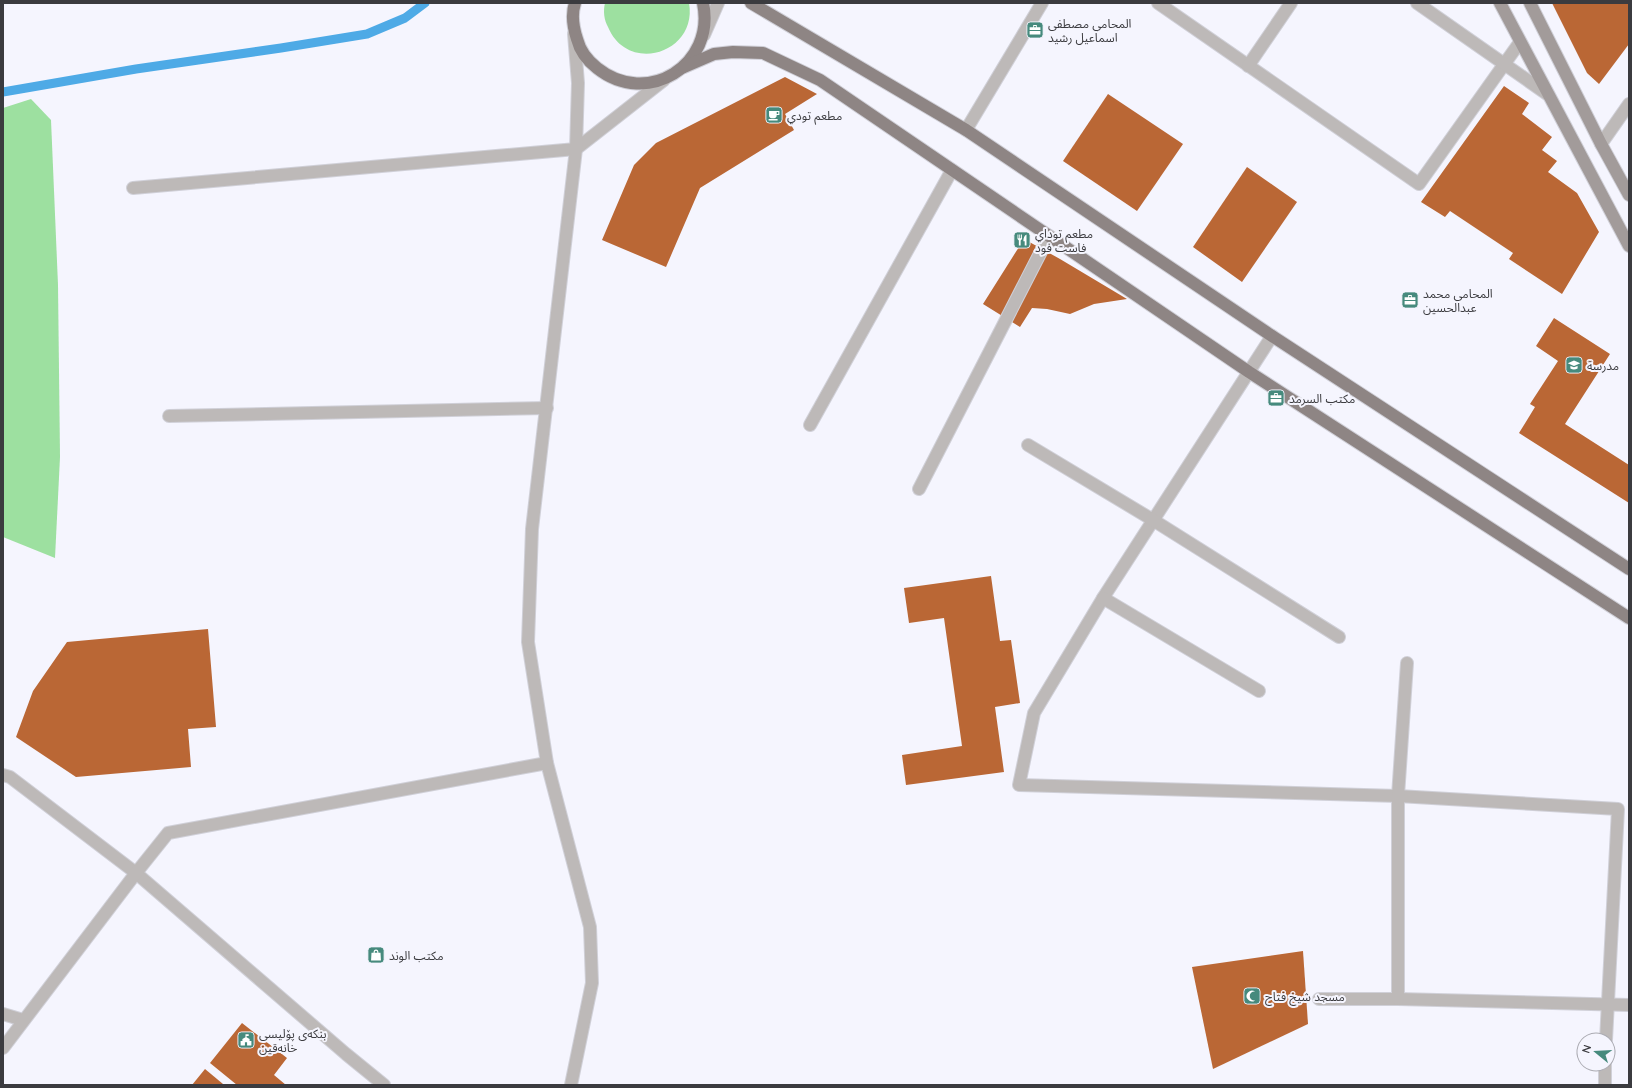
<svg xmlns="http://www.w3.org/2000/svg" width="1632" height="1088" viewBox="0 0 1632 1088" font-family="Quicksand,'Noto Sans Arabic',sans-serif">
  <style>
    .green { fill: #9de0a0 }
    .lines { fill: none; stroke-linecap: round; stroke-linejoin: round }
    .stream { stroke: #4eaae6; stroke-width: 9 }
    .building { fill: #ba6735 }
    .service-casing { stroke: #d0d0d8; stroke-width: 14 }
    .minor-casing { stroke: #d0d0d8; stroke-width: 14 }
    .secondary-casing { stroke: #d0d0d8; stroke-width: 14 }
    .primary-casing { stroke: #d0d0d8; stroke-width: 14 }
    .service { stroke: #bdb9b8; stroke-width: 12 }
    .minor { stroke: #bdb9b8; stroke-width: 12 }
    .secondary { stroke: #a29b9a; stroke-width: 12 }
    .primary { stroke: #8e8584; stroke-width: 12 }
    .labels { text-anchor: middle; dominant-baseline: central; stroke-width: 4; stroke-linejoin: round; paint-order: stroke }
    .poi-label { font-size: 12px; fill: #3b3b3f; stroke: #f5f5fe; text-anchor: start }
  </style>
  <rect width="100%" height="100%" fill="#f5f5fe"/>
  <g class="green">
    <path d="M605,3H689C698,53 628,75 608,27C604,20 603,11 605,3Z"/>
    <path d="M31,99L51,120L58,285L60,457L55,558L3,537V108Z"/>
  </g>
  <g class="lines">
    <path class="stream" d="M3,92L136,69L281,48L367,34L405,18L425,3"/>
  </g>
  <g class="building">
    <path d="M1552,3H1629V44L1599,84L1587,73Z"/>
    <path d="M785,77L817,94L785,114L794,130L700,188L666,267L602,240L634,165L656,143Z"/>
    <path d="M1504,86L1529,103L1522,114L1552,137L1542,150L1557,161L1548,172L1577,193L1599,232L1562,294L1509,259L1513,253L1450,211L1445,217L1421,202Z"/>
    <path d="M1108,94L1183,144L1137,211L1063,161Z"/>
    <path d="M1247,167L1297,202L1242,282L1193,247Z"/>
    <path d="M1024,239L1060,259L1127,299L1094,304L1070,314L1047,309L1032,308L1020,327L983,304Z"/>
    <path d="M1554,318L1610,354L1565,424L1629,465V503L1519,433L1535,407L1530,404L1558,361L1536,346Z"/>
    <path d="M991,576L1000,641L1011,640L1020,703L995,707L1004,772L906,785L902,755L962,746L944,618L909,623L904,588Z"/>
    <path d="M208,629L216,727L188,729L191,767L76,777L16,737L33,691L67,642Z"/>
    <path d="M1303,951L1308,1024L1213,1069L1192,967Z"/>
    <path d="M242,1023L287,1058L274,1075L286,1085H237L210,1063Z"/>
    <path d="M205,1069L223,1084L222,1085H192Z"/>
  </g>
  <g class="lines">
    <g class="service-casing">
      <path id="service" d="M169,416L547,408"/>
    </g>
    <g class="minor-casing">
      <g id="minor">
        <path d="M1158,3L1419,184L1520,42"/>
        <path d="M1417,3L1547,94"/>
        <path d="M704,35L718,3"/>
        <path d="M1248,66L1291,3"/>
        <path d="M966,130L1042,3"/>
        <path d="M1601,144L1629,104"/>
        <path d="M133,188L576,149L664,80"/>
        <path d="M1272,336L1103,598L1034,713L1019,785L1398,796L1618,809L1606,1040"/>
        <path d="M810,425L952,170"/>
        <path d="M1028,445L1153,520L1339,637"/>
        <path d="M919,489L1049,236"/>
        <path d="M1103,598L1259,691"/>
        <path d="M3,775L10,777L136,873L346,1054L384,1085"/>
        <path d="M1319,999H1398L1629,1005"/>
        <path d="M1398,999V796L1407,663"/>
        <path d="M3,1014L23,1020"/>
        <path d="M3,1048L136,873L168,833L547,763"/>
        <path d="M571,1085L592,983L590,927L547,763L528,642L532,529L576,149L578,83L574,34"/>
        <path d="M1605,1085V1064"/>
      </g>
    </g>
    <g class="secondary-casing">
      <g id="secondary">
        <path d="M1500,3L1629,246"/>
        <path d="M1530,3L1601,144L1629,195"/>
      </g>
    </g>
    <g class="primary-casing">
      <g id="primary">
        <path d="M575,3C571,15 573,27 577,39C580,51 588,61 597,68C647,108 716,65 703,3"/>
        <path d="M751,3L966,130L1272,336L1629,569"/>
        <path d="M684,67L714,54L733,52L763,53L820,80L1249,372L1629,618"/>
      </g>
    </g>
    <use href="#service" class="service"/>
    <use href="#minor" class="minor"/>
    <use href="#secondary" class="secondary"/>
    <use href="#primary" class="primary"/>
  </g>
  <defs>
    <g id="office-square" transform="scale(0.9)"><rect x="-9" y="-9" width="18" height="18" rx="4" fill="#468a7d" stroke="#f5f5fe"/><path d="M-6-3h4V-5.5h4V-3h4V5H-6ZM-1-4.5V-3h2v-1.5ZM-6 0V1H6V0Z" fill="#fff"/></g>
    <g id="cafe-square" transform="scale(0.9)"><rect x="-9" y="-9" width="18" height="18" rx="4" fill="#468a7d" stroke="#f5f5fe"/><path d="M-5.5-4.5H6V0H3Q3 3.5 0 3.5H-2.5Q-5.5 3.5-5.5 0ZM3-3.2v2h1.7v-2ZM-6 4.5H4V6H-6Z" fill="#fff"/></g>
    <g id="restaurant-square" transform="scale(0.9)"><rect x="-9" y="-9" width="18" height="18" rx="4" fill="#468a7d" stroke="#f5f5fe"/><path d="M-5-6h1v4h1v-4h1v4h1v-4h1v5L-1.5 .5V6h-2V.5L-5-1ZM5-6V6H3V1.5H1.5Q1.5-4 5-6Z" fill="#fff"/></g>
    <g id="school-square" transform="scale(0.9)"><rect x="-9" y="-9" width="18" height="18" rx="4" fill="#468a7d" stroke="#f5f5fe"/><path d="M0-5L7-2L0 1L-7-2ZM-4 1L0 2.5L4 1V4Q0 6-4 4Z" fill="#fff"/></g>
    <g id="shop-square" transform="scale(0.9)"><rect x="-9" y="-9" width="18" height="18" rx="4" fill="#468a7d" stroke="#f5f5fe"/><path d="M-5-2.5h2.3a2.7 3.5 0 0 1 5.4 0H5L5.5 6h-11ZM-1.5-2.5h3a1.5 2.3 0 0 0-3 0Z" fill="#fff"/></g>
    <g id="mosque-square" transform="scale(0.9)"><rect x="-9" y="-9" width="18" height="18" rx="4" fill="#468a7d" stroke="#f5f5fe"/><path d="M3.5-4.9A6 6 0 1 0 3.5 4.9A5 5 0 1 1 3.5-4.9Z" fill="#fff"/></g>
    <g id="civic-square" transform="scale(0.9)"><rect x="-9" y="-9" width="18" height="18" rx="4" fill="#468a7d" stroke="#f5f5fe"/><path d="M-.6-6.5H3V-4.5H.6V-3L4-1V1h2V6H-6V1h2V-1L-.6-3ZM-1.2 2.5V6h2.4V2.5Z" fill="#fff"/></g>
  </defs>
  <g fill-rule="evenodd">
    <use href="#office-square" x="1035" y="30"/>
    <use href="#cafe-square" x="774" y="115"/>
    <use href="#restaurant-square" x="1022" y="240"/>
    <use href="#office-square" x="1410" y="300"/>
    <use href="#school-square" x="1574" y="365"/>
    <use href="#office-square" x="1276" y="398"/>
    <use href="#shop-square" x="376" y="955"/>
    <use href="#mosque-square" x="1252" y="996"/>
    <use href="#civic-square" x="246" y="1040"/>
  </g>
  <g class="labels">
    <g class="poi-label">
      <text x="1048" y="23">المحامي مصطفى<tspan x="1048" dy="14">اسماعيل رشيد</tspan></text>
      <text x="787" y="115">مطعم تودي</text>
      <text x="1035" y="233">مطعم توداي<tspan x="1035" dy="14">فاست فود</tspan></text>
      <text x="1423" y="293">المحامي محمد<tspan x="1423" dy="14">عبدالحسين</tspan></text>
      <text x="1587" y="365">مدرسة</text>
      <text x="1289" y="398">مكتب السرمد</text>
      <text x="389" y="955">مكتب الوند</text>
      <text x="1265" y="996">مسجد شيخ فتاح</text>
      <text x="259" y="1033">بنکەی پۆلیسی<tspan x="259" dy="14">خانەقین</tspan></text>
    </g>
  </g>
  <rect width="1632" height="1088" fill="none" stroke="#3b3b3f" stroke-width="8"/>
  <g transform="translate(1596 1052) rotate(288)"><circle r="19" fill="#f5f5fe" stroke="#ababb2"/>
  <path d="M0-3L7 15L0 10L-7 15Z" fill="#468a7d"/>
  <text y="-6" font-size="11" font-weight="bold" text-anchor="middle" fill="#3b3b3f">N</text>
  </g>
</svg>
